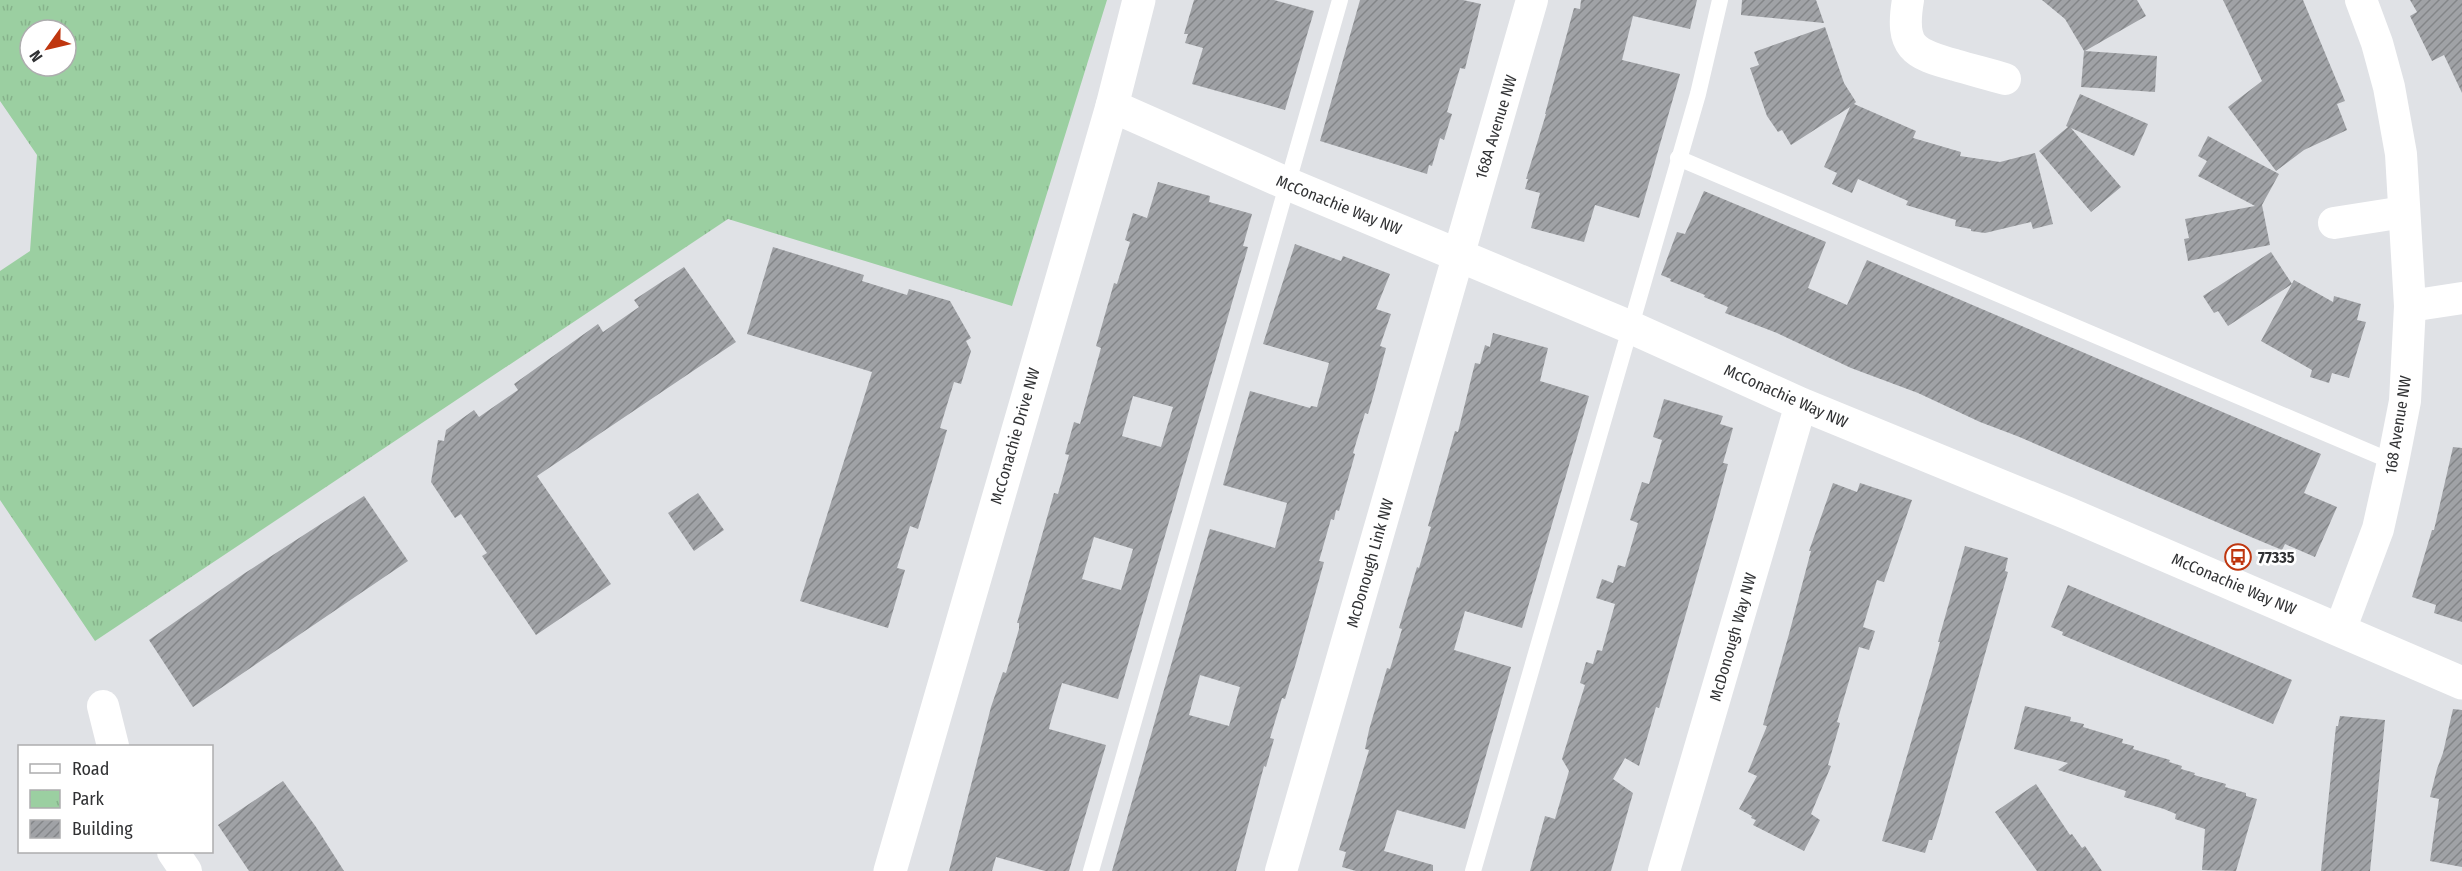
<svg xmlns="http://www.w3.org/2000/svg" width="2462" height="871" viewBox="0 0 2462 871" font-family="'Fira Sans Condensed',sans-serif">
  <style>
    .park { fill: url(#park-tufts); fill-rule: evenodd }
    .building { fill: url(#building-hatch); fill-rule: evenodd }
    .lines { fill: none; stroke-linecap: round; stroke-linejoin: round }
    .service { stroke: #fff; stroke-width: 16 }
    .minor { stroke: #fff; stroke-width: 32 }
    .tertiary { stroke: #fff; stroke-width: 33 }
    .labels { text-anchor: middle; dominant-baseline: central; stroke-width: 5; stroke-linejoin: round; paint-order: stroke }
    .street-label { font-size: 16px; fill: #313234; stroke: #fff }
    .poi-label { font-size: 16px; font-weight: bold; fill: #313234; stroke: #fff; text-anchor: start }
  </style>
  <defs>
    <pattern id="park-tufts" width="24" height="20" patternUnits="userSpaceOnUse" patternTransform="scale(1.5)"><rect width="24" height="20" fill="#9bcfa1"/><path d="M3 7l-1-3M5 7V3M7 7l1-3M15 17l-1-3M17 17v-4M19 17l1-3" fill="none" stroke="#86b28b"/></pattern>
    <pattern id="building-hatch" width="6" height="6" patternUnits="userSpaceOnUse" patternTransform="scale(1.5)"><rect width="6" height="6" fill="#a0a2a6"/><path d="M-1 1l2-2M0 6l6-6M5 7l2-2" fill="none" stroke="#838588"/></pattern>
  </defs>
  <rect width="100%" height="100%" fill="#e0e2e6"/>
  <path class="park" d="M0,0H1107L1012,306L728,219L95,641L0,500V271L30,251L37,155L0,101ZM30,30H66V66H30Z"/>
  <g class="building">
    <path d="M1194,0H1274L1314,11L1285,110L1192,84L1203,48L1185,43L1188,34H1184Z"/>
    <path d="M1360,0H1463L1481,4L1465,69L1460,68L1447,112L1452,114L1444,140L1440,138L1432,166L1429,165L1427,174L1320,141Z"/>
    <path d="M1581,0H1697L1690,29L1633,16L1622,60L1680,74L1639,218L1595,205L1584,242L1531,228L1540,193L1525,189L1528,179H1526L1546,114H1545L1574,8L1580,9Z"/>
    <path d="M1742,0H1816L1824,23L1741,15Z"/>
    <path d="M2042,0H2137L2146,16L2085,51L2157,56L2155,92L2081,87L2084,51L2065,19Z"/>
    <path d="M2223,0H2303L2345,101L2337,104L2347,130L2304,150L2276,171L2228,107L2262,81Z"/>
    <path d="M2410,0H2462V93L2444,55L2432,61L2410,16L2417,12Z"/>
    <path d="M1825,27L1844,83L1856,102L1854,104L1916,131L1913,138L1961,152L1960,156L2000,162L2035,153L2053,224L2033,229L2031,222L1985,233L1971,231V229L1955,226L1956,220L1906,205L1908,201L1858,179L1852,193L1832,184L1837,173L1824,167L1850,107L1791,145L1782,130L1778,132L1767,116L1750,68L1759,65L1754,52Z"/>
    <path d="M2080,94L2148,124L2134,156L2071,128L2121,187L2091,212L2039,151L2068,127L2066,126Z"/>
    <path d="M2208,136L2279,174L2262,205L2270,245L2188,261L2184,239L2189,238L2185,219L2255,206L2198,176L2207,161L2198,156Z"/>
    <path d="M1158,182L1210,196L1209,202L1252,214L1243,246L1248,247L1118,699L1062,683L1050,724L1049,729L1106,745L1069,871H1045L996,857L992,871H949L991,707L1003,672L1006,673L1019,629V623H1017L1054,493L1058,494L1069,455L1065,454L1074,422L1080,424L1101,348L1096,346L1114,283L1117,284L1130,242L1125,240L1133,213L1147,218ZM1133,396L1173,407L1161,447L1122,436ZM1094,537L1133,549L1121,590L1082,579Z"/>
    <path d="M1704,191L1826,242L1808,288L1847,305L1867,260L2321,454L2304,493L2337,507L2315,557L2285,544L2282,550L2251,537L2017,436L1980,422L1918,393L1851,368L1777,333L1725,313L1728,307L1704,297L1705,295L1670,281L1671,279L1661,275L1677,232L1685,234Z"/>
    <path d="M1295,244L1341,261L1343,256L1390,274L1376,309L1391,314L1380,346L1386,348L1374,393L1368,414L1365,413L1353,453L1355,454L1339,511L1336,510L1334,520L1331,519L1319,561L1324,562L1296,663L1285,699L1282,698L1270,738L1274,739L1266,767L1264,766L1236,871H1112L1210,529L1275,548L1287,503L1223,485L1250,391L1310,408L1311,406L1317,407L1329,363L1263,344ZM1200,675L1240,687L1229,726L1189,715Z"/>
    <path d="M773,247L864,275L862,281L907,295L909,289L950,301L971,338L966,341L971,351L961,384L954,382L940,428L947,430L918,529L910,526L897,568L905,570L888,628L800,601L872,372L747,334Z"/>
    <path d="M2271,252L2292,284L2228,326L2218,311L2214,313L2203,296Z"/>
    <path d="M684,267L736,342L537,476L611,584L536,635L482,556L487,553L461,514L455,518L431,482L438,440L444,441L446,430L474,410L479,417L518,390L514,384L598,324L603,332L639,307L634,300Z"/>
    <path d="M2294,280L2333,302L2334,296L2361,304L2357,320L2366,322L2349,378L2332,373L2329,383L2310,377L2312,370L2261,341Z"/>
    <path d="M1493,333L1548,348L1540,381L1589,396L1522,628L1465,611L1454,650L1511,667L1465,829L1397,810L1384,851L1433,865V871H1356L1342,867L1346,852L1339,850L1369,750L1365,749L1369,730L1387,668L1390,669L1402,629L1399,628L1417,567L1419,568L1431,527L1428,526L1455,431L1458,432L1475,363L1480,364L1485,345L1490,347Z"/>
    <path d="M1664,399L1723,416L1720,424L1733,428L1723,463L1728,464L1715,512L1659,708L1656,707L1639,766L1625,758L1613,779L1633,793L1611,871H1530L1545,816L1555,819L1569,771L1562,759L1585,685L1580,683L1586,662L1593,664L1597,650L1602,651L1615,604L1596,598L1602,579L1613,583L1618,565L1625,567L1638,523L1630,520L1642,482L1649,484L1662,440L1653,437Z"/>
    <path d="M2453,447L2462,448V622L2434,613L2436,605L2412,597L2432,530H2434Z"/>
    <path d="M1833,483L1857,492L1860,483L1912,500L1884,582L1877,580L1863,627L1875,631L1869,650L1859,647L1837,722L1840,723L1828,765L1831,766L1811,814L1820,820L1804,851L1753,825L1756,820L1751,818L1752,816L1739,809L1757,776L1748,772L1767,726L1763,725L1789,634L1811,551H1809Z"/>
    <path d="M698,493L724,530L694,551L668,513Z"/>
    <path d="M364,496L408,561L193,707L149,640L245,573Z"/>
    <path d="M1965,546L2008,558L2005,571L2008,572L1940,815L1932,840H1929L1925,853L1882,841L1932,671L1940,642H1938Z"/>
    <path d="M2068,585L2292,680L2273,724L2062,635L2063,632L2051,627Z"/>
    <path d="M2025,706L2071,717L2070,721L2084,724L2083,727L2123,739L2122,743L2134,746L2133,749L2170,760L2169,762L2182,766L2181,769L2195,773L2194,775L2226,784L2225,787L2246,793V796L2257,799L2236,871L2202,870L2205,829L2175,819L2176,814L2164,809L2124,797L2126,791L2058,770L2068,763L2014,749Z"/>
    <path d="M2453,709L2462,710V867L2430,861L2439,799L2430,797L2437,769L2443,753Z"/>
    <path d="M2340,716L2385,720L2370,871H2321L2336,726H2338Z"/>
    <path d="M283,781L316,827L344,871H249L218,825Z"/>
    <path d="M2036,784L2070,835L2072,834L2082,848L2085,846L2102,871H2037L1995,812Z"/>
  </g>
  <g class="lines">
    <g class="service">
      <path d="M1678,158L2393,462"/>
      <path d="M1091,871L1340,0"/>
      <path d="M1473,871L1698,94L1720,0"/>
    </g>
    <g class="minor">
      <path d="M1908,0C1900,47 1913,54 1955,65C1972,70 1988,74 2005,79"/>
      <path d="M2334,223L2404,212"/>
      <path d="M2410,306L2462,298"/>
      <path d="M2340,630L2378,529L2393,462L2405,401L2410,306L2401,154L2389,87L2377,43L2361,0"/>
      <path d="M103,706L113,746"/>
      <path d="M173,852L186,871"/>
      <path d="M1281,871L1532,0"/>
      <path d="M1664,871L1801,404"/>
    </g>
    <g class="tertiary">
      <path d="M1112,106L1288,184L1630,327L1801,404L2067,513L2462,683"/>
      <path d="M890,871L1112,106L1139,0"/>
    </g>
  </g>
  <defs>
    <g id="bus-ring" transform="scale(1.35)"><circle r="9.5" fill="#fff" stroke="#bf360f" stroke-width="1.5"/><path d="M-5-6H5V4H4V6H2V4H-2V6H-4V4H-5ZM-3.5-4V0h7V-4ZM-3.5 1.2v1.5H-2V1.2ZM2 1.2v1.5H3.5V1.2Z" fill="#bf360f"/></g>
  </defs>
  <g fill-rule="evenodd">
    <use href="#bus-ring" x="2238" y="557"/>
  </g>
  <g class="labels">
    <g class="street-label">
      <text transform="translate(1496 127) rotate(-73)">168A Avenue NW</text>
      <text transform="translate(1339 205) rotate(22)">McConachie Way NW</text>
      <text transform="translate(1786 396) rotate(24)">McConachie Way NW</text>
      <text transform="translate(2398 425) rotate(-81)">168 Avenue NW</text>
      <text transform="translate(1015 436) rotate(-74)">McConachie Drive NW</text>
      <text transform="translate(1370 563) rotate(-74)">McDonough Link NW</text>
      <text transform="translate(2234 584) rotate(23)">McConachie Way NW</text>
      <text transform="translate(1733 637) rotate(-74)">McDonough Way NW</text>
    </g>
    <g class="poi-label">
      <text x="2258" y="557">77335</text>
    </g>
  </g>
  <rect x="18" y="745" width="195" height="108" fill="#ffffff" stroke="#adadae" stroke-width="1.5"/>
  <rect x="30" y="764" width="30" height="9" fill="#ffffff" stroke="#adadae" stroke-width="1.5"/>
  <text x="72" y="775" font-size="18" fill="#313234">Road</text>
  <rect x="30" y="790" width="30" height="18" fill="url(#park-tufts)" stroke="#adadae" stroke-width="1.5"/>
  <text x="72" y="805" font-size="18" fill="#313234">Park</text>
  <rect x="30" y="820" width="30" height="18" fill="url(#building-hatch)" stroke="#adadae" stroke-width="1.5"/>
  <text x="72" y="835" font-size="18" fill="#313234">Building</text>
  <g transform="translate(48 48) rotate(236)"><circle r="28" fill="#ffffff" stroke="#adadae" stroke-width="1.5"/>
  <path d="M0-4.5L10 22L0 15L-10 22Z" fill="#bf360f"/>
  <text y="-9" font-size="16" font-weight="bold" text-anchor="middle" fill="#313234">N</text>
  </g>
</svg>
